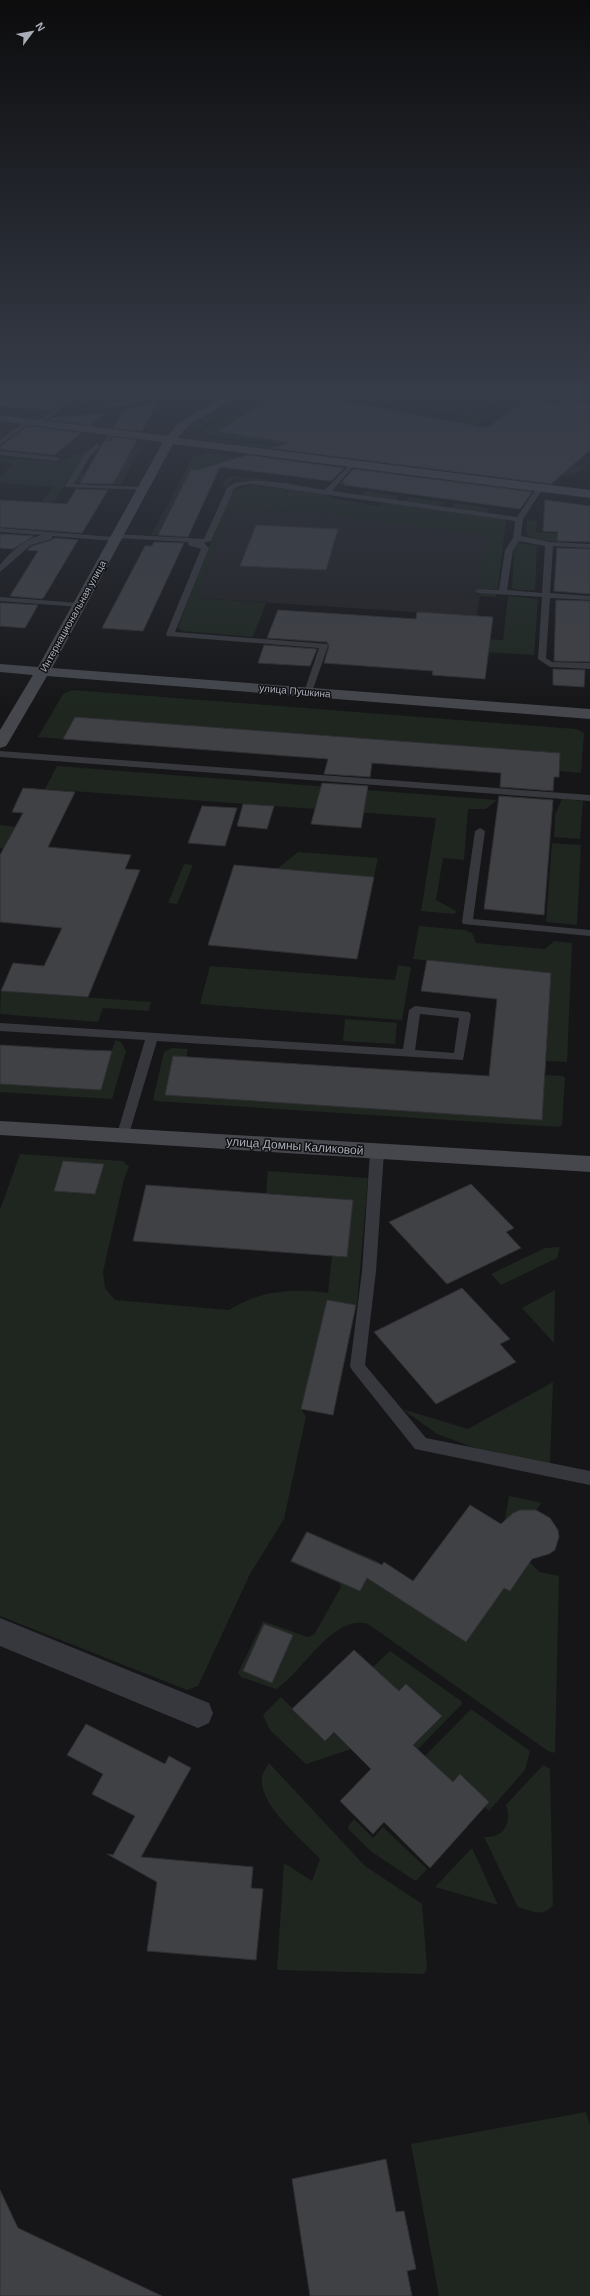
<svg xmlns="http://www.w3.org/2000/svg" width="590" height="2296" viewBox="0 0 590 2296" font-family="Arial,sans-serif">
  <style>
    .built { fill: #222225 }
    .green { fill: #1e261f }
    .building { fill: #404145; stroke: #303034 }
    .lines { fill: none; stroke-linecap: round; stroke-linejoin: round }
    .lane { fill: #37383d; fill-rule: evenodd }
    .street { fill: #37383d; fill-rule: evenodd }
    .secondary { fill: #45474d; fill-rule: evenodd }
    .labels { text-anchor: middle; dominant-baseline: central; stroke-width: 3; stroke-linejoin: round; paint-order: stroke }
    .far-street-label { font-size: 10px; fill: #a8adb8; stroke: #111113 }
    .street-label { font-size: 12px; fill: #a8adb8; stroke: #111113 }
  </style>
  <rect width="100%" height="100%" fill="#161618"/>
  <path class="built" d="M230,508L331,514L486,536L476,616L195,598Z"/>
  <g class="green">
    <path d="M100,390H119L97,398L86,405L74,404L79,400L84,401Z"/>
    <path d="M254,390H262L197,430L192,428L196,423Z"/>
    <path d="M271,390H284L267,400L247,422L234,420L219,431L301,445L298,447L212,436L205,432L207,428Z"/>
    <path d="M347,390H353L356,394L406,403L422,401L438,390H535L547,394H522L499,398L477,414L487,416L428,460L417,456L472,417L346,395Z"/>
    <path d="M210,438L422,465L416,467L212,441L208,440Z"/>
    <path d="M132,444L140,449L121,485L78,483L76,481L80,474L116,479L122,468V460H127L132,450H127Z"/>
    <path d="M89,449L55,501L47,503L27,529H16L37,502H41L53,487L0,483V477L13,464L0,462V458L57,462Z"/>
    <path d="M208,453L321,468L228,461L204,468V470L191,469L157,535H151L192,458Z"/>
    <path d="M574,464L586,466L573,476H561Z"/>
    <path d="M358,467L529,490L532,492L354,468Z"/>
    <path d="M239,476L268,480L266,482L232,479L228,487H222L227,477Z"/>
    <path d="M251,485L323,494L340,500L380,506L384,502L506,519L498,589H479L485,536L331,514L230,508L195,598L266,603L253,637L182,631L178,627L226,504L233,491Z"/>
    <path d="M365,491L399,496L396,501L361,496Z"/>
    <path d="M409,497L444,502L440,507L405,502Z"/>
    <path d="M455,503L490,508L487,513L452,508Z"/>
    <path d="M527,520L537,521L536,532L564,534V542C551,541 537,542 526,534Z"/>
    <path d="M518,543L537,546L535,590H518L512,588L514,548Z"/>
    <path d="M479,593L496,594V597L480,596L474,638L503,640L508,596L538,599L534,655L440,649L474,629Z"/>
    <path d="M72,690L576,729L584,733L581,773L559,771L560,753L75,717L63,739L38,737L63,694Z"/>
    <path d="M57,766L497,800L486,809H468L464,860L443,858L436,900L456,911L455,914L421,911L436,818L45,789Z"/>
    <path d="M562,799L583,801L580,839L554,837L555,815Z"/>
    <path d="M0,825L16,827L4,849L0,848Z"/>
    <path d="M552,843L581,845L577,925L546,922Z"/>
    <path d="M298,852L378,858L374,877L277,869Z"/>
    <path d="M184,864L193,865L177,904L168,903Z"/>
    <path d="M419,926L465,930L472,933L476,943L545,949L554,941L572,943L567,1062L546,1061L551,973L413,959Z"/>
    <path d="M398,965L411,967L402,1020L200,1004L210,966L395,980Z"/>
    <path d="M1,991L151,1002L149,1011L103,1008L98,1022L0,1014Z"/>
    <path d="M345,1019L397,1023L395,1044L343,1041Z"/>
    <path d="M115,1040L121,1042L126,1051L112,1099L0,1092V1084L101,1090Z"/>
    <path d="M172,1048L188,1049L186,1057L173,1056L165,1095L541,1120L545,1075L563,1076L565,1078L562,1125L558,1127L155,1101L153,1099L164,1052Z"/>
    <path d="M20,1154L123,1161L129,1167L124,1179L103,1272L105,1288L115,1300L229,1310C258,1291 293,1288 328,1293L332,1256L347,1257L353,1200L266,1193L268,1171L368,1178L357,1305L327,1300L301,1409L306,1417L284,1519L250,1574L198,1686L187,1690L0,1616V1210Z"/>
    <path d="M560,1247L557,1258L501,1285L491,1274L545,1248Z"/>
    <path d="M555,1290L554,1343L522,1308Z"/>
    <path d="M553,1382L550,1464L475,1448L437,1434L402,1409L468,1429Z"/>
    <path d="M509,1496L542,1503L536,1510H520L504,1524Z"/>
    <path d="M306,1531L377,1561L381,1564L371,1581L466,1642L503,1588L510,1591L526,1567L525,1557L539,1572L559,1576L555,1753L548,1751L368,1624C333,1613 303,1672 276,1689L241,1677L238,1673L263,1621L307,1637L314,1635L341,1587L339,1583L290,1562Z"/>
    <path d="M390,1651L461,1701L462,1704L418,1749L413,1745L441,1716L406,1684L399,1691L373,1667Z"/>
    <path d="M281,1697L325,1741L334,1732L351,1749L306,1764L270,1730L263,1715Z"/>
    <path d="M471,1709L530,1751L525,1770L489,1811L485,1807L489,1802L460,1774L453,1782L425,1756Z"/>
    <path d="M269,1763L365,1866L422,1904L427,1968L424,1974L277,1970L284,1863L312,1881L320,1859C303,1840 258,1805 262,1777C263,1772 267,1767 269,1763Z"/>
    <path d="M543,1765L550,1769L553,1905C543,1918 532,1911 518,1907L484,1837C504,1838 512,1823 506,1805Z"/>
    <path d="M354,1819L373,1838L383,1827L427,1869L417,1880H414L372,1852L348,1829L349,1825Z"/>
    <path d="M472,1848L498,1905L435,1887Z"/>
    <path d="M586,2112L590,2125V2296H439L411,2144Z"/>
  </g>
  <g class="building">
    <path d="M0,390H88L75,399L68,397L50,410L0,406Z"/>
    <path d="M284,390L487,428L528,399L557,405L564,399L590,404V450L551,484L271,448L289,443L218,431Z"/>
    <path d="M158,401L142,431L113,428L122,411Z"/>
    <path d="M105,413L91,425L49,420L51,418Z"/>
    <path d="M28,426L81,433L54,455L0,449V447Z"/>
    <path d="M114,437L137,440L116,479L112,484L80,483L104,441H110Z"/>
    <path d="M247,455L344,468L331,481L220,467L188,537L158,535L191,469L198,470Z"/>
    <path d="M353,469L532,492L520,509L344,485L345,483H341Z"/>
    <path d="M76,489L108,490L82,533L0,527V500L67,504Z"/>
    <path d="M545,500L590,506V542L557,541L558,532L543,531Z"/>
    <path d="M256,525L338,529L326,570L240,566Z"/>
    <path d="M0,534L34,536L13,549L0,548Z"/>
    <path d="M54,538L78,540L44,597L42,599L10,596L38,551L27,550L32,546L52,540Z"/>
    <path d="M154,542L184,543L143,631L102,628L145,546H152Z"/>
    <path d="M557,548L590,549V594L554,591Z"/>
    <path d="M556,600L590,601V662L554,661Z"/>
    <path d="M0,603H5L38,605L25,628L0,626Z"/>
    <path d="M278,610L416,619L417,612L493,617L485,679L432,675L433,671L324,663L329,646L327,642L267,638Z"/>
    <path d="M264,645L317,649L310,666L258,663Z"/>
    <path d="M553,669L585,670L584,687L553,685Z"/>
    <path d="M75,717L560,753L559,777H554L553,791L500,787L501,773L372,763L370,777L324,774L328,759L63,739Z"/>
    <path d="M322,783L368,786L361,828L311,824Z"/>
    <path d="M23,788L75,792L48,847L131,855L125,869L140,870L88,997L1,991L13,963L44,966L62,928L0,922V855L23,813L12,812Z"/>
    <path d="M499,796L553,800L544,915L484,909Z"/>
    <path d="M243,804L274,806L267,829L237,826Z"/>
    <path d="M202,806L237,808L225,846L188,843Z"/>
    <path d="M234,865L374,877L357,959L208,945Z"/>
    <path d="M427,960L551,973L542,1120L165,1095L173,1056L489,1076L497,999L421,991Z"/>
    <path d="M0,1045L85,1050L112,1051L101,1090L0,1084Z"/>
    <path d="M63,1161L104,1164L95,1194L54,1191Z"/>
    <path d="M471,1184L514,1228L506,1232L521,1248L447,1284L389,1222Z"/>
    <path d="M146,1185L353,1200L347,1257L133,1241Z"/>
    <path d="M462,1288L510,1339L500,1344L516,1362L436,1404L374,1332Z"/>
    <path d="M327,1300L356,1305L333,1415L301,1409Z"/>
    <path d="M470,1505L501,1524L513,1513L520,1510H536L550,1518L558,1530L559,1537L555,1550L549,1554L532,1559L510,1591L504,1588L466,1642L367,1578L360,1591L291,1561L307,1532L382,1565L384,1562L413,1581Z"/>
    <path d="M264,1624L293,1635L272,1683L243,1671Z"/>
    <path d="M354,1650L399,1691L406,1684L442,1716L413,1745L453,1782L460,1774L489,1802L430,1868L384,1822L373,1834L340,1801L371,1769L334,1732L325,1741L292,1709Z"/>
    <path d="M86,1724L165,1764L169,1756L191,1768L141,1857L253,1867L251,1888L263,1889L256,1960L147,1951L157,1882L107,1854L113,1855L135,1816L92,1794L103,1774L67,1755Z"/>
    <path d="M386,2159L396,2212L404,2211L416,2269L407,2271L412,2296H310L292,2179Z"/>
    <path d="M0,2190L18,2228L162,2296H0Z"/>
  </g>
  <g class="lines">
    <g class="lane">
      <path d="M69,398L74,399L41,424H37V422Z"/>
      <path d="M136,400L138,403L106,408L103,406Z"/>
      <path d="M26,421L31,422L0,445V440Z"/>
      <path d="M111,431L116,432L109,440H105Z"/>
      <path d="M97,444L100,446L90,456L74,484L142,487L146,489L144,490L67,487L65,486L85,454Z"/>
      <path d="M0,451L57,457L60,459L57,461L0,455Z"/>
      <path d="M353,461L356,463L355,464L332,491L517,517L538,486H542L544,487L523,519L521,536L549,542L590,544V548L553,546L550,593L590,596V600L550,598L546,658L552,662L590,663V669L550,667L538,659L542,597L479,593L475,591L479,589L499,590L505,550L513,538L515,521L251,484L238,486L234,489L211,541L204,543L209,548L175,632L327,644L328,646L312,692L308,695L304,692L319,648L167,636L166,634L201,549L188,545V542L118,538L115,541L52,536V539L31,545L0,572V565C11,551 24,540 41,535L0,532V528L113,537L116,534L204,539L227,488C242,472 304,487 325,490ZM519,541L545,546L542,593L507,590L513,550Z"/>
      <path d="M0,597L79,603L83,605L79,607L0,601Z"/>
      <path d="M0,751L590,795V801L0,757Z"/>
      <path d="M480,828L485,831L473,919L590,930V936L463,924L462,922L475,831Z"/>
      <path d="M415,1006L469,1012L471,1015L463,1060L157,1041L129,1134L123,1138L117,1134L145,1040L0,1031V1023L403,1049L409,1010ZM420,1014L459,1018L454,1053L415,1050Z"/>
      <path d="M377,1147L384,1152L376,1271L365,1365L426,1438L590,1471V1485L415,1449L352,1370L350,1366L362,1271L370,1152Z"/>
    </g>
    <path class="street" d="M0,1618L209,1703L213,1713L209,1723L198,1728L0,1646Z"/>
    <g class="secondary">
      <path d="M235,390H248L188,426L178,438L590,490V498L173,444L52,668L590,709V719L47,676L8,743L6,746L0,748V730L33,675L0,672V664L38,667L163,442L0,421V415L167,436L180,422Z"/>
      <path d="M0,1121L590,1156V1172L0,1135Z"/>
    </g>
  </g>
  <linearGradient id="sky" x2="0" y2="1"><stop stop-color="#0c0c0d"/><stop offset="0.55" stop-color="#363c48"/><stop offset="1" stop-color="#363c48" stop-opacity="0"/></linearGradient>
  <rect width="590" height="712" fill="url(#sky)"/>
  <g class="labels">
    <g class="far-street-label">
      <text transform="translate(73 616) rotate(-61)">Интернациональная улица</text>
      <text transform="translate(295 691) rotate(5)">улица Пушкина</text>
    </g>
    <g class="street-label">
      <text transform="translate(295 1146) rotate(4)">улица Домны Каликовой</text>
    </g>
  </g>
  <g transform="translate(32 32) rotate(58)" stroke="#111113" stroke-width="3" paint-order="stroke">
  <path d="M0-3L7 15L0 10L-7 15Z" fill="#a8adb8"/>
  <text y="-6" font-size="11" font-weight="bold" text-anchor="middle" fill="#a8adb8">N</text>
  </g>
</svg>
